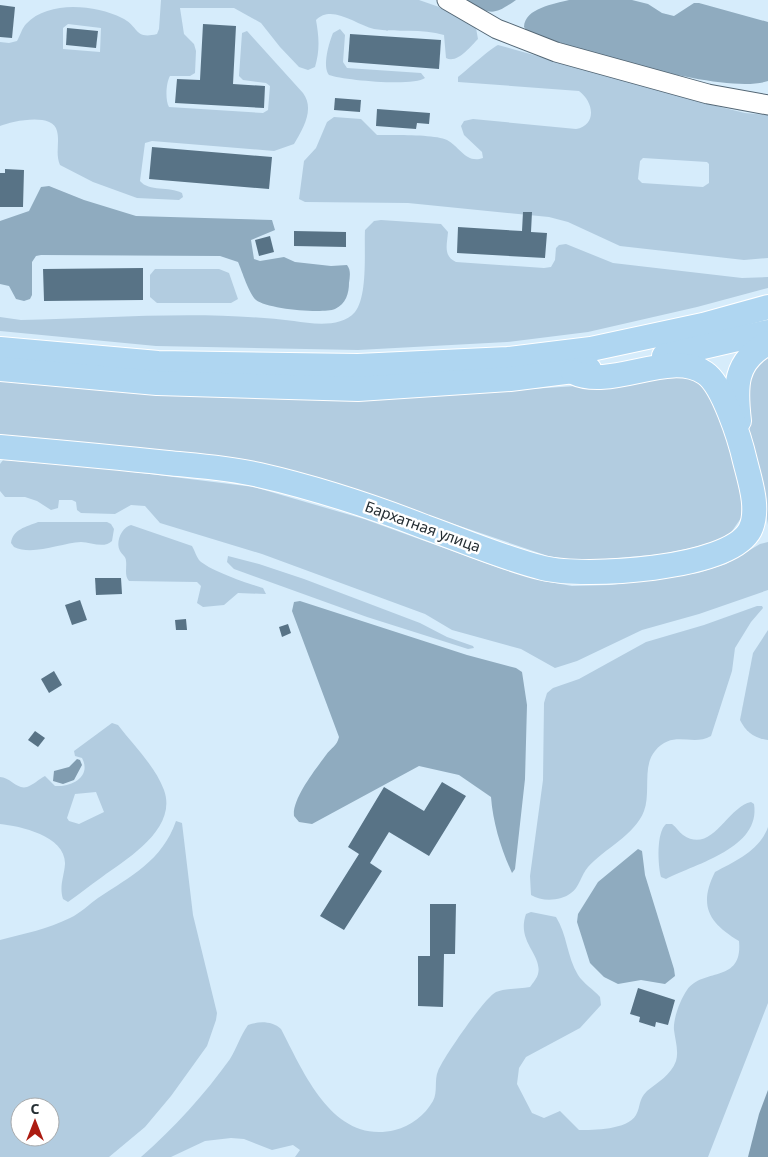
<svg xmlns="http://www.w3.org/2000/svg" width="768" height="1157" viewBox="0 0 768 1157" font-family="'Noto Sans',sans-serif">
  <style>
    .green { fill: #b2cce0; fill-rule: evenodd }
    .forest { fill: #8fabbf }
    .water { fill: #809cb0 }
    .building { fill: #587386 }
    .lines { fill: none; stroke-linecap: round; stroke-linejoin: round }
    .minor-casing { stroke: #536674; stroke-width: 21 }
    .major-casing { stroke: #fff; stroke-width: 26 }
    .minor { stroke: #fff; stroke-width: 19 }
    .major { stroke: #afd6f1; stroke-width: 24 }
    .labels { text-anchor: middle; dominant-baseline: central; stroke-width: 5; stroke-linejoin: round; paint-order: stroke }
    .street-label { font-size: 15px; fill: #252e33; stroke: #fff }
  </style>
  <rect width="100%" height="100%" fill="#d6ecfb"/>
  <g class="green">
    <path d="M161,0H419L442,8L476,28L478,39C470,47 457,64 446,58L444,35C422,28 396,33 374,29C356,25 332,4 316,20C319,37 320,50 315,67L308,70L299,67L280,47L261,23L234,8H180L184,34L194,44L196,51L195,73L190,76H170C166,83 165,100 169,107L263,113L268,110L270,86L266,83L243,80L239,76L242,33L247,31L303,93C315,109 303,129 294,144L274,151L152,141L145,143L140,181C149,192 169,186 182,193L183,197L179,200L137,198L93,182L60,165C55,153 60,143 57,131C53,112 12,121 0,126V42L9,43L17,41C20,36 22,28 26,24C49,0 95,5 122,18C139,26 134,40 157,34L159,29ZM68,24L101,28L100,52L63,49V28Z"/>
    <path d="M340,29L345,35L343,62L347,68L421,73L425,78C413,87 343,80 329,75C322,66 329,43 333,33Z"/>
    <path d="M498,45L708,104L745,113L768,115V258L744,260L620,246L568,222L549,217L408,203L305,202L299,199L304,161L316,148L327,122L334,117L361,119L377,135C392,135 435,134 447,140C460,147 466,164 483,158L482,152L464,135L461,126L464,121L473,119L576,129C597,125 594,102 579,91L458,82V77C467,70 491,48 498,45ZM643,158L707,162L709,164V183L703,187L642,183L638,179L640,161Z"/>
    <path d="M381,220L441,224L448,232C447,245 443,256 456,262L544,268L551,267L555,260L556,248L559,245L566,244L613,263L742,278L768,277V288L697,307L588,332L507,342L358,350L156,346L0,331V317L21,320C112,318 204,310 294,321C313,324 341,328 355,312C368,296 364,250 365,230L374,221Z"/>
    <path d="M155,269H219L229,273L238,299L231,303H157L150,297V275Z"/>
    <path d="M768,351V525L763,494L748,435L744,394L755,360Z"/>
    <path d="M675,374L703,380L732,447L742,499L741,518L730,534L716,541L691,548L662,554L606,559L572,560L548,556L371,496L261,463L158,450L0,435V381L359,400L576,386Z"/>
    <path d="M3,460L93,467L254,487L364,519L502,569L543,581L572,586L611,585L698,573L726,564L760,544L768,542V590L699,614L642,630L577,661L555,668L521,649L452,630L425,614L262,554L160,523L145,506L131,505L115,514L81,513L77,510L76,502L72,500H59L58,508L51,510L37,501L25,497H5L0,491V464Z"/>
    <path d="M38,522H107L111,524L114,529L112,541C104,549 91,542 81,542C61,543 33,556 14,547L11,543C13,529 26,527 38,522Z"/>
    <path d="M131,525L192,546C195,551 196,556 199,560C208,570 249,584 263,588L266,594L238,593L224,605L203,607L197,603L201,586L197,582L129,581C124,575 127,568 126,561C126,556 122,555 120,551C115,542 122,527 131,525Z"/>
    <path d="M228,556L259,564L304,579L420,623L447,637L473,646L474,648L468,649L367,617L234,569L227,562Z"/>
    <path d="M757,606H762L763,608L751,622L735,648L732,671L711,736C692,747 673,729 655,751C642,766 651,793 644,811C635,835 604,849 588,867C581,875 579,888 571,893C561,901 542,902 531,895L530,876L543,780L544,703L547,693L553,688L579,679L646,642L704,625Z"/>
    <path d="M768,630V740C754,738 746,732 740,720L753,653Z"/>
    <path d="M112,723L118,725C134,746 155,766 164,790C178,829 127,859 102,877C90,885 80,894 68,902L63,899C59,886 64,877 65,864C66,836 20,826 0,824V777C10,777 17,790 27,787C33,785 39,779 45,776L55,786C71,787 92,777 82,758L75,756L74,751ZM96,792L104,812L79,824L69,821L67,818L75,794Z"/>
    <path d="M751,802L754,804C761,848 697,863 666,879L661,877C658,865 656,833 666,824H672C676,827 679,832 683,835C712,855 727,807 751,802Z"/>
    <path d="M176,821L182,823L193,915L217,1013L216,1020L207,1046L171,1096L145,1127L109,1157H0V940C23,934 48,929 70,918C81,913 89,904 98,898C131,876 162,861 176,821ZM20,1107H50V1137H20Z"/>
    <path d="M768,827V1003L708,1157H295L300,1150L293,1145L272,1150L244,1139L231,1138L205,1141L171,1157H141C173,1129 205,1094 230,1059C237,1048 240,1036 248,1025C259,1021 272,1021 281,1029C304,1073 333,1145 395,1130C411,1126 425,1115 433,1101C438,1092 434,1080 438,1071C443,1058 485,997 496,992C506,988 520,989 530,987C533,983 537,978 538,974C543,955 516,942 526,914L531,912L556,917C567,934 567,957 578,975C583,983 594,990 600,997L601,1005L580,1028L526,1057L519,1068L517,1084L532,1113L544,1118L560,1111L579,1130C594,1130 627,1130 636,1115C641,1106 638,1100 647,1091C658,1082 671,1075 676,1061C679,1051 675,1039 674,1030C673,1019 680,1000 687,990C704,967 743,984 739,941C709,923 698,906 715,872C736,861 760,850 768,827Z"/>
  </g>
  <g class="forest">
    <path d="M467,0H516C493,16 490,15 467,0Z"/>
    <path d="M569,0H632L648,4L662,13L674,16L694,3H699L768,22V81C724,96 574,49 527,31L524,27C525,8 554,4 569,0Z"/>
    <path d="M49,186L84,200L136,216L272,220L275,230L251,240L254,259L260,261L284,257L295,262L331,266L347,265C351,270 350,276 349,283C349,293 346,304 335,309C322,314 267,309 256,300C249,294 242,271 238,262L220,256L41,255L36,256L32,262V295L30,299L24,301L16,299L9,286L0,284V221L29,211L41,187Z"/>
    <path d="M300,601L467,655L516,668L522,672L527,705L525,779L515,869L512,873C501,849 493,823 491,797L459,775L419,766L312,824L299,822L294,816C292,799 315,770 326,755C331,748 337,746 339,737L292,611L294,602Z"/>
    <path d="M638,849L642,851L645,875L674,969L675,976L665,984L641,980L618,984L604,977L590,963L577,922L578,914L598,882Z"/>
  </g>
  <g class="water">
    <path d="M77,759L80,760L82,765L74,780L63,784L53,781L54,771L69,767Z"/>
    <path d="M768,1090V1157H748L759,1114Z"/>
  </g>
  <g class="building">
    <path d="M0,5L15,7L12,38L0,37Z"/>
    <path d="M203,24L236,26L233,84L265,86L264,108L175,103L177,79L200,80Z"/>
    <path d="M67,28L98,31L96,48L66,45Z"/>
    <path d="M350,34L441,40L439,69L348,62Z"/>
    <path d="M335,98L361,100L360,112L334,110Z"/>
    <path d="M377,109L430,113L429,124L417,123L416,129L376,126Z"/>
    <path d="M152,147L272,157L269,189L149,179Z"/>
    <path d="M5,169L24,170L23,207H0V173H5Z"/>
    <path d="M523,212H532L531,232L547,233L545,258L457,253L458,227L522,231Z"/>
    <path d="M294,231L346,232V247L294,246Z"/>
    <path d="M270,236L274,252L259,256L255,240Z"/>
    <path d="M143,268V300L44,301L43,269Z"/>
    <path d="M95,578H121L122,594L96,595Z"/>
    <path d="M80,600L87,620L72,625L65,605Z"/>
    <path d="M186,619L187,630H176L175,620Z"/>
    <path d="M288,624L291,633L282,637L279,627Z"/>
    <path d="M54,671L62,685L49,693L41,679Z"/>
    <path d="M35,731L45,738L38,747L28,740Z"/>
    <path d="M442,782L466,796L429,856L389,832L370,863L382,871L344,930L320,916L359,854L348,847L384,787L424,811Z"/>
    <path d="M430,904H456L455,954H444L443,1007L418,1006V956H430Z"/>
    <path d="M638,988L675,1000L668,1025L656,1022L655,1027L639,1022L640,1017L630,1014Z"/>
  </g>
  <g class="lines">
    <g class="minor-casing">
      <path id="minor" d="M447,0L497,29L556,52L708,94L768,105"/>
    </g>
    <g class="major-casing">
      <g id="major">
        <path d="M0,349L158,363L358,366L508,359L591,349L703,325L768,307"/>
        <path d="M664,356L768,332"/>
        <path d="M0,369L157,383L358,389L510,379L589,369"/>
        <path d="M739,421C735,387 734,361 768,343"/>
        <path d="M0,447C56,452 112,457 168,463C198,466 229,468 259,475C316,488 371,506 425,527C464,541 503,558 543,568C583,578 729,570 750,530C760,510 750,481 745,461C740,439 723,385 705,373C669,349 611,391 573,372"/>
      </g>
    </g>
    <use href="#minor" class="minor"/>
    <use href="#major" class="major"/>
  </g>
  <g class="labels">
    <g class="street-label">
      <text transform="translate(423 526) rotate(20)">Бархатная улица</text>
    </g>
  </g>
  <g transform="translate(35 1122)"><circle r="24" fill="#ffffff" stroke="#a8abad"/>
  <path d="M0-4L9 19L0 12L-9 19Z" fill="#ac1b11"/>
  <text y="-8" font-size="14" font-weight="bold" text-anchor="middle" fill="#252e33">С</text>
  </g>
</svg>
